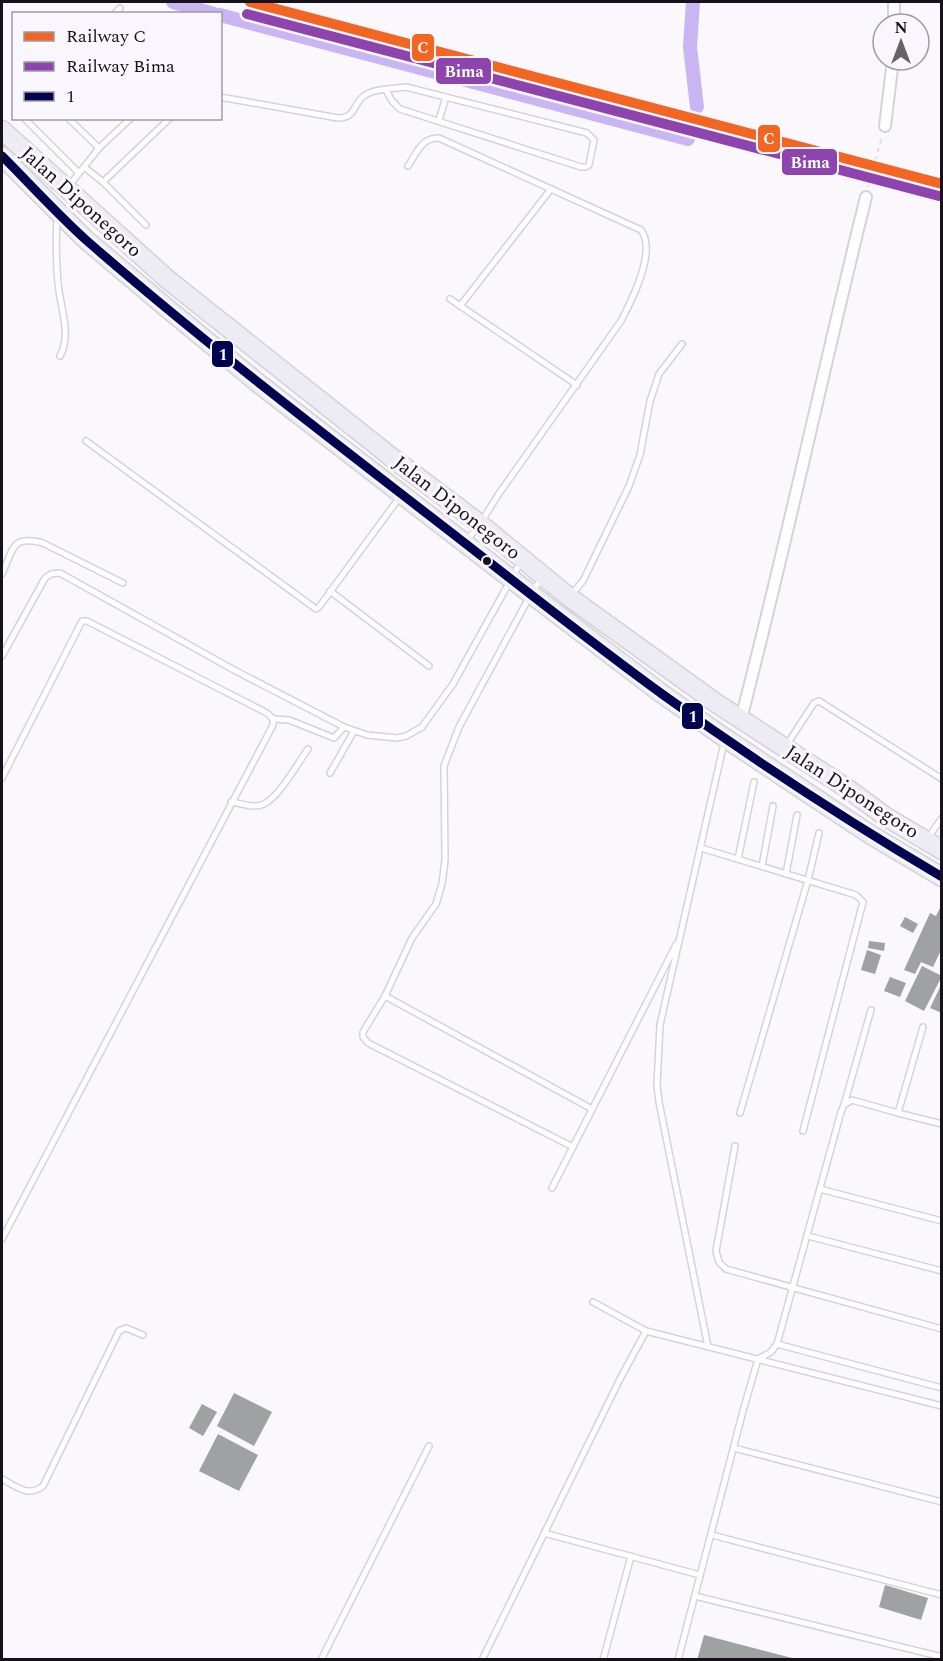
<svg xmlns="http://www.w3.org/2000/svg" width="943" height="1661" viewBox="0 0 943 1661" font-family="Spectral,serif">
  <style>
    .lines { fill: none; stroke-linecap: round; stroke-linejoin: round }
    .canal { stroke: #c8b5f2; stroke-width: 14 }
    .building { fill: #9ea2a2 }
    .lane-casing { stroke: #d5d3d9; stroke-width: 8 }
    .street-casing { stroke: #d5d3d9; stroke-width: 14 }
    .highway-casing { stroke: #d3d2d5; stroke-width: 21 }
    .path { stroke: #e0dfe1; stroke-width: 2; stroke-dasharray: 4.5 4.5; stroke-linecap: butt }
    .lane { stroke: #fefeff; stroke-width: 5 }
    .street { stroke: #fefeff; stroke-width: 10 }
    .highway { stroke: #edebf4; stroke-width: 18 }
    .bus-1-casing { stroke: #f9f7fd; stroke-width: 14 }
    .bus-1 { stroke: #000350; stroke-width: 9 }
    .rail-1-casing { stroke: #f9f7fd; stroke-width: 15 }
    .rail-2-casing { stroke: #f9f7fd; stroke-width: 15 }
    .rail-1 { stroke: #f26522; stroke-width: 10 }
    .rail-2 { stroke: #8e44ad; stroke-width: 10 }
    .bus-dot { fill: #15121b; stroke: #f9f7fd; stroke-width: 2 }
    .labels { text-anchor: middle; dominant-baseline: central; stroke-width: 6; stroke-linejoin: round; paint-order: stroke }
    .street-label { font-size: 20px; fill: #15121b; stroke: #f9f7fd }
    .line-badge { stroke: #f9f7fd; stroke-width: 2 }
    .badge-label { font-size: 16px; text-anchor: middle; font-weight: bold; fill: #fff }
  </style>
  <rect width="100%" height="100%" fill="#faf8fc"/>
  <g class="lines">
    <g class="canal">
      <path d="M173,2L214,14"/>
      <path d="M693,2L690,47L697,107"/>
      <path d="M220,15L688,139"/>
    </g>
  </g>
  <g class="building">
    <path d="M942,904V948L933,967L921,962L915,974L904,970L930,913L936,916Z"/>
    <path d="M905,917L918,924L913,933L900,926Z"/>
    <path d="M869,941L885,943L884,951L868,948Z"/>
    <path d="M867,950L881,955L875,974L861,970Z"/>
    <path d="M922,966L942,976L924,1011L905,1001Z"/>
    <path d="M890,977L906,983L900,997L884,991Z"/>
    <path d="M942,983V1013L930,1008Z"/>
    <path d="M234,1393L272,1412L254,1446L217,1426Z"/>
    <path d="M202,1404L217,1412L203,1436L189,1428Z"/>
    <path d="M218,1434L258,1455L239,1491L199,1471Z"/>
    <path d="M885,1585L928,1598L921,1620L879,1607Z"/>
    <path d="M704,1635L796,1659V1660H697Z"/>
  </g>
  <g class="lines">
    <g class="lane-casing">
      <g id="lane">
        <path d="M114,14L120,8"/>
        <path d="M220,97L338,118C358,118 352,101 367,94C378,88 394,89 406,87L587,133L594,140L589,165L586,167H581L400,109L392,101L386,90"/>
        <path d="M24,118L79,173"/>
        <path d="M68,118L99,148L131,118"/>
        <path d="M439,120L446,97"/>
        <path d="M408,166C416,154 422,137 439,138L641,230C657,251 632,300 621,321L498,495L480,524L466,541"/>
        <path d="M84,167L103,182L170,118"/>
        <path d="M103,182L146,225"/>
        <path d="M68,187L99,148"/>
        <path d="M57,216C56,238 56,261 58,283C60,307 72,334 60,356"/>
        <path d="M450,299L577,385"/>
        <path d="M460,306L551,189"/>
        <path d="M86,441L316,609L319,607L399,498"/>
        <path d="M2,574C14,548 11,535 43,543L123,583"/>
        <path d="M542,577L531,594L459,727L444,766L445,860L442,884L436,904L412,938L385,996L363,1032V1037L368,1043L573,1147"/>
        <path d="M330,591L429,666"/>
        <path d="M571,595L583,581L629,486L640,455L650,401L659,374L682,344"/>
        <path d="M2,656L45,578L51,574L60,573L234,670L344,727L367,735L397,738L406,736L422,727L453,684L520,563"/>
        <path d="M786,746L814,703L819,701L942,779"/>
        <path d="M330,773L354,731"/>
        <path d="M2,778L82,621H87L267,713L273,719L289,720L334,738L344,727"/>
        <path d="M231,802C241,803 254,809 264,804C279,797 298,763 308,749"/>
        <path d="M927,839L942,818"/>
        <path d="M701,848L856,895L863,902L803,1131"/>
        <path d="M738,859L754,782"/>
        <path d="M762,866L773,806"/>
        <path d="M786,874L797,815"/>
        <path d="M385,996L592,1109"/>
        <path d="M844,1105L871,1010"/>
        <path d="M740,1113L808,880L819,833"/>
        <path d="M898,1113L942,1124"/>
        <path d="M735,1146L716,1251L719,1262L726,1269L942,1329"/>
        <path d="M552,1188L677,943"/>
        <path d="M820,1189L942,1221"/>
        <path d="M808,1236L942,1271"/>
        <path d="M2,1239L273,725V719"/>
        <path d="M593,1302L646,1331L942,1406"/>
        <path d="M777,1344L942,1388"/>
        <path d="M708,1347L659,1102L657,1085L660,1025L724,743"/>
        <path d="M734,1448L942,1502"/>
        <path d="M2,1479C16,1486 28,1498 43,1486L119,1331L126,1328L143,1335"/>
        <path d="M544,1533L700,1575"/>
        <path d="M712,1535L942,1595"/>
        <path d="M695,1596L942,1657"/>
        <path d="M321,1660L429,1446"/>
        <path d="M482,1660L620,1379L646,1331"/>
        <path d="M603,1660L631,1556"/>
        <path d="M678,1660L743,1411L758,1359L771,1352L777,1344L841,1112L844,1105L852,1100L898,1113L923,1027"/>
      </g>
    </g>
    <g class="street-casing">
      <g id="street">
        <path d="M894,24V2"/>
        <path d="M885,126L893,60"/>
        <path d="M741,719C786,546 823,370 866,197"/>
      </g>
    </g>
    <g class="highway-casing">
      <g id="highway">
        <path d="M2,130L167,279L395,460L480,524L569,597L716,703L848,789L886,817L942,850"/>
        <path d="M2,156L84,238L168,309L258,383L510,578L661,693L725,738L871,835L942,877"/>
      </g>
    </g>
    <path class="path" d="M868,187L882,137"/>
    <use href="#lane" class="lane"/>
    <use href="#street" class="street"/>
    <use href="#highway" class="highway"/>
    <g class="bus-1-casing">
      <path id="bus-1" d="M2,156C30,184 57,214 86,240C196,336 311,424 426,513C504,573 582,636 662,694C752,759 846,820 942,877"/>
    </g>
    <use href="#bus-1" class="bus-1"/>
    <g class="rail-1-casing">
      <path id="rail-1" d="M250,2L942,184"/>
    </g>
    <g class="rail-2-casing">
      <path id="rail-2" d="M247,14L939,196"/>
    </g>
    <use href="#rail-1" class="rail-1"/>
    <use href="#rail-2" class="rail-2"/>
  </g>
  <circle class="bus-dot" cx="487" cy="561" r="5"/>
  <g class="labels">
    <g class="street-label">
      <text transform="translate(81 202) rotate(42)">Jalan Diponegoro</text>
      <text transform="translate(457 508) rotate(38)">Jalan Diponegoro</text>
      <text transform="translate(852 792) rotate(33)">Jalan Diponegoro</text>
    </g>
  </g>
  <g class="line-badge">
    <rect x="411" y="33" width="24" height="29" rx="6" fill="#f26522"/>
    <rect x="435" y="57" width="57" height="28" rx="6" fill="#8e44ad"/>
    <rect x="757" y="124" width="24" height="29" rx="6" fill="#f26522"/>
    <rect x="781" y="148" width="57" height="28" rx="6" fill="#8e44ad"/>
    <rect x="211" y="340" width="23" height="28" rx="6" fill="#000350"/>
    <rect x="681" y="702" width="23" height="28" rx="6" fill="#000350"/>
  </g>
  <g class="badge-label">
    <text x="423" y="53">C</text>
    <text x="464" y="77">Bima</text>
    <text x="769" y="144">C</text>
    <text x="810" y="168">Bima</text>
    <text x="223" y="360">1</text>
    <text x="693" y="722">1</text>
  </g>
  <rect width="943" height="1661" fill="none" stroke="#15121b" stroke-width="6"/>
  <rect x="12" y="12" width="210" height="108" fill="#f9f7fd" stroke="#9e9ba3" stroke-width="1.5"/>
  <rect x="24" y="32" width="30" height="9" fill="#f26522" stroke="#9e9ba3" stroke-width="1.5"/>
  <text x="66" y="42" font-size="18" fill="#15121b">Railway C</text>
  <rect x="24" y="62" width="30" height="9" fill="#8e44ad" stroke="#9e9ba3" stroke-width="1.5"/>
  <text x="66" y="72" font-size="18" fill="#15121b">Railway Bima</text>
  <rect x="24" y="92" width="30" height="9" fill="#000350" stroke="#9e9ba3" stroke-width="1.5"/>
  <text x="66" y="102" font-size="18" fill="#15121b">1</text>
  <g transform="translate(901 42)"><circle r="28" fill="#f9f7fd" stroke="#9e9ba3" stroke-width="1.5"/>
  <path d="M0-4.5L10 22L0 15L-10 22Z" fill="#65626a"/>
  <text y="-9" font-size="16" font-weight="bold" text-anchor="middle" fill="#15121b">N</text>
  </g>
</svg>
